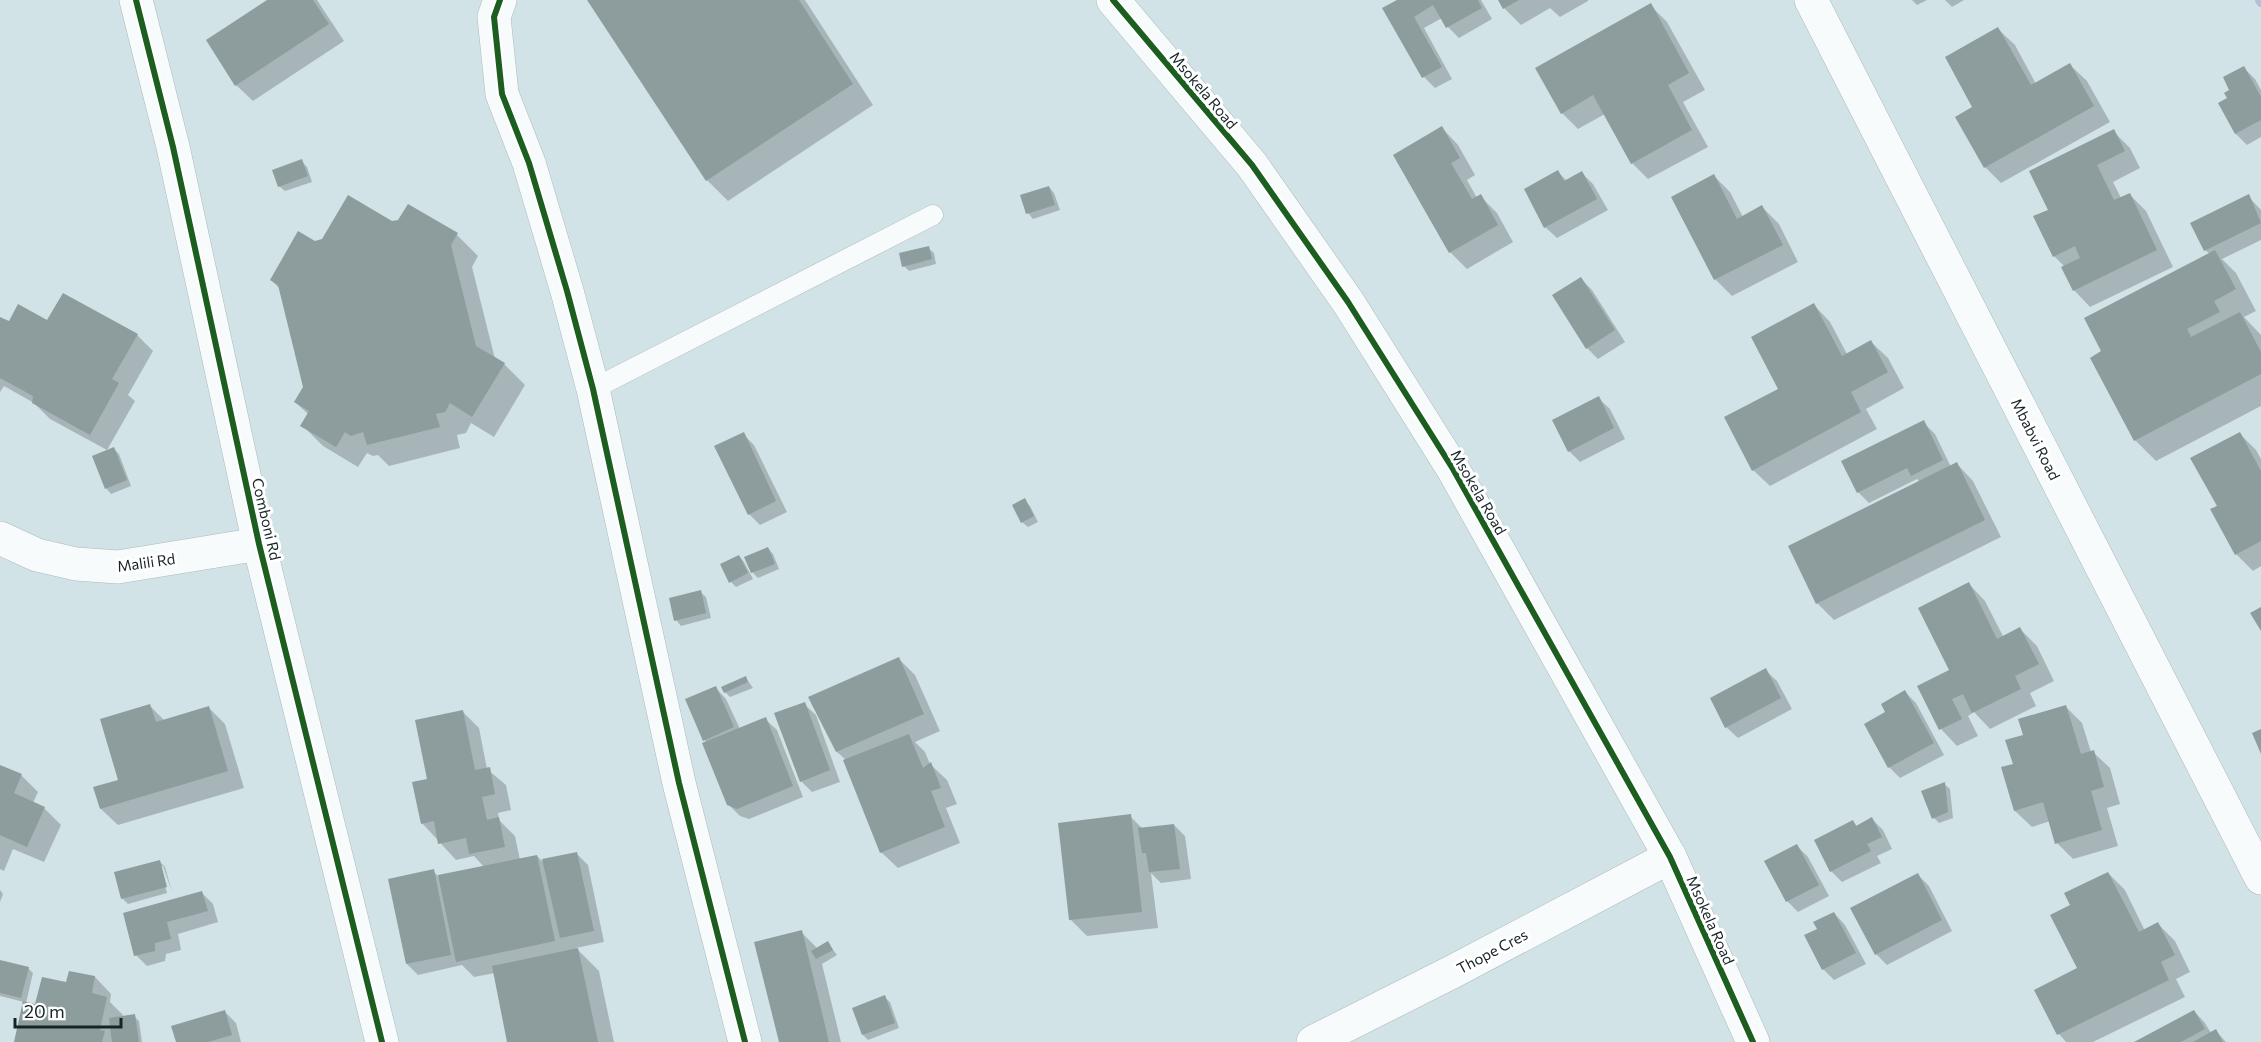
<svg xmlns="http://www.w3.org/2000/svg" width="2261" height="1042" viewBox="0 0 2261 1042" font-family="Commissioner,sans-serif">
  <style>
    .shadow { fill: #0003 }
    .lines { fill: none; stroke-linecap: round; stroke-linejoin: round }
    .stream { stroke: #b6bfd5; stroke-width: 10 }
    .building { fill: #8d9c9c }
    .lane-casing { stroke: #acb9bc; stroke-width: 21 }
    .street-casing { stroke: #acb9bc; stroke-width: 34 }
    .lane { stroke: #f8fbfb; stroke-width: 20 }
    .street { stroke: #f8fbfb; stroke-width: 33 }
    .cycleway-casing { stroke: #fff; stroke-width: 10 }
    .cycleway { stroke: #1b5e20; stroke-width: 6 }
    .labels { text-anchor: middle; dominant-baseline: central; stroke-width: 6; stroke-linejoin: round; paint-order: stroke }
    .street-label { font-size: 15px; fill: #172426; stroke: #fff }
  </style>
  <rect width="100%" height="100%" fill="#d2e3e7"/>
  <g class="shadow">
    <path d="M270,0H317L344,41L253,101L236,85Z"/>
    <path d="M589,0H805L873,105L728,201L707,180Z"/>
    <path d="M1400,0H1481L1492,19L1459,38L1448,27L1442,18L1424,28L1452,79L1435,88L1424,77Z"/>
    <path d="M1500,0H1588V1L1560,17L1550,8L1521,25L1504,8Z"/>
    <path d="M1912,0H1927L1917,5Z"/>
    <path d="M1945,0H1964L1952,7Z"/>
    <path d="M1650,5L1667,22L1705,90L1683,102L1708,147L1648,179L1632,163L1605,114L1578,129L1562,113Z"/>
    <path d="M1998,29L2015,45L2036,84L2070,65L2087,81L2110,122L2001,183L1985,167L1974,108Z"/>
    <path d="M2244,68L2255,79L2261,90V137L2247,145L2236,134L2220,103L2229,98Z"/>
    <path d="M1442,128L1458,145L1475,175L1467,180L1477,198L1480,196L1497,213L1513,242L1467,269L1450,252Z"/>
    <path d="M2113,131L2130,148L2140,168L2113,182L2121,198L2129,194L2146,211L2173,267L2090,307L2074,290L2065,267L2054,256L2050,210Z"/>
    <path d="M301,161L307,167L312,182L285,191L279,186Z"/>
    <path d="M1558,172L1567,181L1582,173L1593,184L1608,210L1557,238L1545,227Z"/>
    <path d="M1714,176L1730,192L1743,217L1762,207L1779,224L1798,262L1732,296L1715,279Z"/>
    <path d="M1049,187L1054,193L1060,210L1033,219L1028,213Z"/>
    <path d="M2248,196L2261,210V240L2222,259L2236,273L2256,311L2244,317L2261,335V406L2156,461L2135,440L2103,352L2210,254L2205,250Z"/>
    <path d="M392,223L457,235L478,256L472,267L495,359L504,364L525,385L494,437L471,423L466,433L457,435L460,448L389,466L378,455L373,456L367,453L358,467L323,446L302,425L308,414L295,402L304,387L280,289L271,280L314,243Z"/>
    <path d="M928,248L934,253L936,264L909,271L904,266Z"/>
    <path d="M1581,279L1592,290L1625,342L1598,359L1587,348Z"/>
    <path d="M1814,305L1830,322L1847,354L1871,342L1888,358L1904,388L1866,409L1877,429L1770,486L1753,470Z"/>
    <path d="M0,318L9,323L48,322L137,335L153,351L128,395L135,401L107,450L50,419L34,403L4,386L0,392Z"/>
    <path d="M1598,398L1610,409L1625,439L1580,462L1569,451Z"/>
    <path d="M1923,422L1935,434L1951,467L1957,464L1973,481L2001,537L1834,620L1817,603L1920,482L1917,479L1869,503L1858,492Z"/>
    <path d="M2239,433L2256,450L2261,459V566L2253,571L2236,554L2219,507Z"/>
    <path d="M743,434L754,445L787,512L760,525L749,514Z"/>
    <path d="M114,449L119,454L131,486L111,494L106,488Z"/>
    <path d="M1024,500L1030,506L1038,522L1028,527L1022,522Z"/>
    <path d="M768,548L773,554L779,569L758,578L753,573L746,558Z"/>
    <path d="M739,556L744,562L753,579L736,587L731,582Z"/>
    <path d="M1969,584L1985,601L2004,638L2020,629L2037,646L2054,681L2030,693L2036,706L1990,729L1974,712L1968,716L1978,736L1957,746L1941,729L1919,686L1952,670Z"/>
    <path d="M700,592L706,597L711,618L681,626L676,620Z"/>
    <path d="M899,659L915,675L940,731L915,742L925,752L930,764L947,780L957,804L946,808L960,843L898,868L881,852L846,760L837,752L811,697Z"/>
    <path d="M1765,670L1777,681L1792,709L1738,738L1726,727Z"/>
    <path d="M746,678L753,688L730,697L725,692Z"/>
    <path d="M715,687L726,699L740,729L765,719L777,730L803,797L749,819L740,816L728,804L705,740Z"/>
    <path d="M1905,692L1916,703L1944,755L1900,778L1889,767L1887,712Z"/>
    <path d="M804,704L816,715L840,782L812,792L801,781Z"/>
    <path d="M150,706L165,721L209,708L225,724L244,788L118,825L101,809L95,788L120,781Z"/>
    <path d="M2066,707L2082,723L2091,752H2093L2110,768L2120,804L2107,808L2118,846L2073,859L2057,843L2050,821L2032,827L2015,811L2003,768L2014,765L2025,736Z"/>
    <path d="M463,712L479,728L487,769L506,785L511,810L498,813L499,820L515,836L520,860L537,856L545,864L576,853L588,865L604,942L576,948L599,971L614,1042H509L495,973L474,977L462,965L418,975L407,964L433,871L439,877L484,867L474,856L456,860L422,823L429,780Z"/>
    <path d="M0,766L22,776L38,792L33,803L44,808L61,825L44,862L13,849L4,871L0,869Z"/>
    <path d="M1944,784L1950,789L1953,818L1939,823L1934,818Z"/>
    <path d="M1130,816L1143,829L1174,825L1185,836L1191,879L1161,883L1151,873L1158,928L1087,936L1070,919Z"/>
    <path d="M1872,819L1883,830L1892,849L1877,856L1881,863L1842,882L1831,871L1853,822L1857,826Z"/>
    <path d="M1797,846L1808,857L1829,896L1798,912L1787,901Z"/>
    <path d="M160,862L165,867L172,892L163,866H160L167,893L128,904L122,898Z"/>
    <path d="M2108,873L2125,890L2145,931L2158,924L2175,941L2190,972L2176,979L2185,997L2093,1042H2066L2059,1034L2036,991L2079,969L2072,905Z"/>
    <path d="M1917,874L1929,886L1952,931L1887,965L1876,954Z"/>
    <path d="M0,890L3,894L0,902Z"/>
    <path d="M202,893L213,904L218,922L178,934L181,950L166,954L165,961L147,966L136,955L125,914Z"/>
    <path d="M1834,913L1845,925L1866,964L1834,980L1823,969L1819,930Z"/>
    <path d="M801,932L818,949L828,943L837,955L822,964L841,1042H780Z"/>
    <path d="M0,962L28,968L33,973L26,1003L36,1005L67,984L95,977L111,994L110,1002L123,1015L122,1017L134,1016L139,1021L142,1042H15L24,1002L0,996Z"/>
    <path d="M884,997L890,1002L899,1028L868,1040L863,1035Z"/>
    <path d="M2194,1011L2205,1023L2211,1033L2216,1031L2226,1042H2137Z"/>
    <path d="M225,1012L236,1023L241,1042H177Z"/>
  </g>
  <g class="lines">
    <path class="stream" d="M2260,0L2261,2"/>
  </g>
  <g class="building">
    <path d="M267,0H313L329,24L235,86L206,40Z"/>
    <path d="M587,0H799L853,84L706,181Z"/>
    <path d="M1397,0H1478L1482,8L1446,28L1433,5L1414,17L1442,67L1422,78L1382,8Z"/>
    <path d="M1498,0H1519L1503,9Z"/>
    <path d="M1651,3L1689,73L1668,85L1692,130L1631,164L1593,95L1561,114L1535,68Z"/>
    <path d="M1998,27L2031,85L2070,63L2094,106L1984,168L1955,117L1972,107L1945,57Z"/>
    <path d="M2244,66L2261,97V120L2235,134L2218,103L2227,98L2224,93L2229,90L2223,77Z"/>
    <path d="M1442,126L1460,158L1451,163L1472,199L1481,194L1498,225L1449,253L1393,155Z"/>
    <path d="M2114,129L2125,151L2097,165L2114,200L2130,193L2157,250L2073,291L2061,267L2080,258L2075,246L2053,257L2033,216L2048,210L2029,171Z"/>
    <path d="M302,159L308,176L278,187L272,170Z"/>
    <path d="M1558,170L1564,181L1582,171L1597,199L1544,228L1524,189Z"/>
    <path d="M1714,174L1737,219L1762,205L1783,245L1714,280L1671,197Z"/>
    <path d="M1049,186L1055,205L1026,214L1020,195Z"/>
    <path d="M2249,194L2261,223L2204,251L2190,223Z"/>
    <path d="M348,195L392,221L398,220L408,204L458,233L451,245L476,346L505,363L472,417L450,403L445,412L436,414L440,427L367,445L363,432L351,436L345,432L336,447L300,426L309,411L294,402L303,387L278,285L270,280L298,231L315,241L322,239Z"/>
    <path d="M929,246L932,259L902,267L899,253Z"/>
    <path d="M2215,250L2236,289L2214,301L2220,312L2187,329L2191,337L2240,312L2261,352V374L2134,441L2090,358L2101,351L2084,318Z"/>
    <path d="M1581,277L1615,330L1586,349L1552,295Z"/>
    <path d="M63,293L138,334L112,379L119,383L90,435L32,403L33,396L0,378V317L9,321L18,304L47,320Z"/>
    <path d="M1814,303L1842,356L1871,340L1888,372L1851,392L1861,412L1752,471L1724,417L1778,389L1751,337Z"/>
    <path d="M1599,396L1614,428L1568,452L1552,420Z"/>
    <path d="M1924,420L1943,460L1911,476L1907,468L1857,493L1841,461Z"/>
    <path d="M744,432L776,501L748,515L714,446Z"/>
    <path d="M2240,432L2261,471V541L2235,555L2210,509L2217,506L2190,458Z"/>
    <path d="M114,447L127,480L105,489L92,456Z"/>
    <path d="M1957,462L1985,520L1816,604L1788,546Z"/>
    <path d="M1025,498L1034,516L1021,523L1012,505Z"/>
    <path d="M768,547L775,564L751,573L744,557Z"/>
    <path d="M739,555L748,573L729,583L720,564Z"/>
    <path d="M1969,582L1997,639L2020,627L2039,664L2015,676L2021,689L1972,713L1963,694L1952,699L1962,719L1939,730L1917,686L1949,670L1918,608Z"/>
    <path d="M701,590L706,613L674,621L669,598Z"/>
    <path d="M2261,607V631L2250,613Z"/>
    <path d="M899,657L924,714L836,752L808,697Z"/>
    <path d="M1766,668L1781,698L1725,728L1710,698Z"/>
    <path d="M746,676L748,682L724,693L721,687Z"/>
    <path d="M716,686L734,727L703,741L685,699Z"/>
    <path d="M1905,690L1934,743L1888,768L1864,724L1885,712L1881,704Z"/>
    <path d="M805,702L830,770L800,782L774,713Z"/>
    <path d="M150,704L156,722L209,706L228,771L100,809L93,787L118,780L100,719Z"/>
    <path d="M2066,705L2081,754L2094,750L2104,787L2091,791L2102,830L2055,844L2043,802L2014,811L2001,767L2013,764L2005,740L2023,735L2018,719Z"/>
    <path d="M463,710L475,770L490,767L495,794L482,797L487,820L499,817L505,847L469,854L466,838L438,844L434,821L421,824L412,782L427,779L415,720Z"/>
    <path d="M766,717L793,786L737,809L727,805L702,743Z"/>
    <path d="M2261,729V754L2252,733Z"/>
    <path d="M909,734L923,768L931,762L941,788L931,791L945,827L880,853L843,760Z"/>
    <path d="M0,765L22,774L14,793L45,807L27,847L0,835Z"/>
    <path d="M1945,782L1948,812L1932,819L1921,791Z"/>
    <path d="M1131,814L1142,912L1069,920L1058,823Z"/>
    <path d="M1872,817L1882,837L1867,844L1871,851L1830,872L1814,840L1853,820L1856,826Z"/>
    <path d="M1174,824L1180,869L1149,872L1146,853H1142L1138,828Z"/>
    <path d="M1797,844L1819,885L1786,902L1764,861Z"/>
    <path d="M577,852L594,931L560,938L542,859Z"/>
    <path d="M537,855L555,941L456,962L438,875Z"/>
    <path d="M160,860L167,887L121,899L114,872Z"/>
    <path d="M434,869L451,955L406,964L388,879Z"/>
    <path d="M2108,872L2139,932L2158,922L2175,955L2161,962L2169,980L2057,1035L2034,990L2077,968L2050,915L2070,905L2064,893Z"/>
    <path d="M1918,873L1942,920L1875,955L1850,908Z"/>
    <path d="M202,891L208,911L167,922L171,939L155,943V951L134,956L123,913Z"/>
    <path d="M1834,912L1856,953L1822,970L1804,935L1817,929L1813,922Z"/>
    <path d="M802,930L829,1042H779L754,942Z"/>
    <path d="M828,941L833,950L816,959L811,951Z"/>
    <path d="M578,948L598,1042H507L492,966Z"/>
    <path d="M0,960L29,967L21,998L0,993Z"/>
    <path d="M69,971L95,976L92,993L107,997L100,1030L105,1031L102,1042H14L23,1001L35,1004L42,977L66,982Z"/>
    <path d="M885,995L895,1023L862,1035L852,1008Z"/>
    <path d="M225,1010L232,1035L208,1042H176L171,1026Z"/>
    <path d="M2194,1010L2205,1029L2181,1042H2134Z"/>
    <path d="M135,1014L139,1042H112L109,1018Z"/>
    <path d="M2216,1029L2223,1042H2193Z"/>
  </g>
  <g class="lines">
    <g class="lane-casing">
      <path id="lane" d="M593,389L933,215"/>
    </g>
    <g class="street-casing">
      <g id="street">
        <path d="M136,0L173,147L259,544L382,1042"/>
        <path d="M500,0L494,17L502,94L529,163L567,291L593,389L679,783L745,1042"/>
        <path d="M1113,0L1252,165L1348,302L1453,469L1670,857L1753,1042"/>
        <path d="M1811,0L2261,878"/>
        <path d="M0,538L37,555L76,564L118,567L259,544"/>
        <path d="M1313,1042L1452,972L1670,857"/>
      </g>
    </g>
    <use href="#lane" class="lane"/>
    <use href="#street" class="street"/>
    <g class="cycleway-casing">
      <g id="cycleway">
        <path d="M136,0L173,147L259,544L382,1042"/>
        <path d="M500,0L494,17L502,94L529,163L567,291L593,389L679,783L745,1042"/>
        <path d="M1113,0L1252,165L1348,302L1453,469L1670,857L1753,1042"/>
      </g>
    </g>
    <use href="#cycleway" class="cycleway"/>
  </g>
  <g class="labels">
    <g class="street-label">
      <text transform="translate(1204 90) rotate(50)">Msokela Road</text>
      <text transform="translate(2036 439) rotate(63)">Mbabvi Road</text>
      <text transform="translate(1479 492) rotate(60)">Msokela Road</text>
      <text transform="translate(267 519) rotate(77)">Comboni Rd</text>
      <text transform="translate(146 562) rotate(-8)">Malili Rd</text>
      <text transform="translate(1711 920) rotate(66)">Msokela Road</text>
      <text transform="translate(1492 951) rotate(-28)">Thope Cres</text>
    </g>
  </g>
  <path d="M15 1018v9h106v-9" fill="none" stroke="#172426" stroke-width="3"/>
  <text x="24" y="1018" font-size="18" fill="#172426" stroke="#ffffff" stroke-width="4.5" paint-order="stroke">20 m</text>
</svg>
